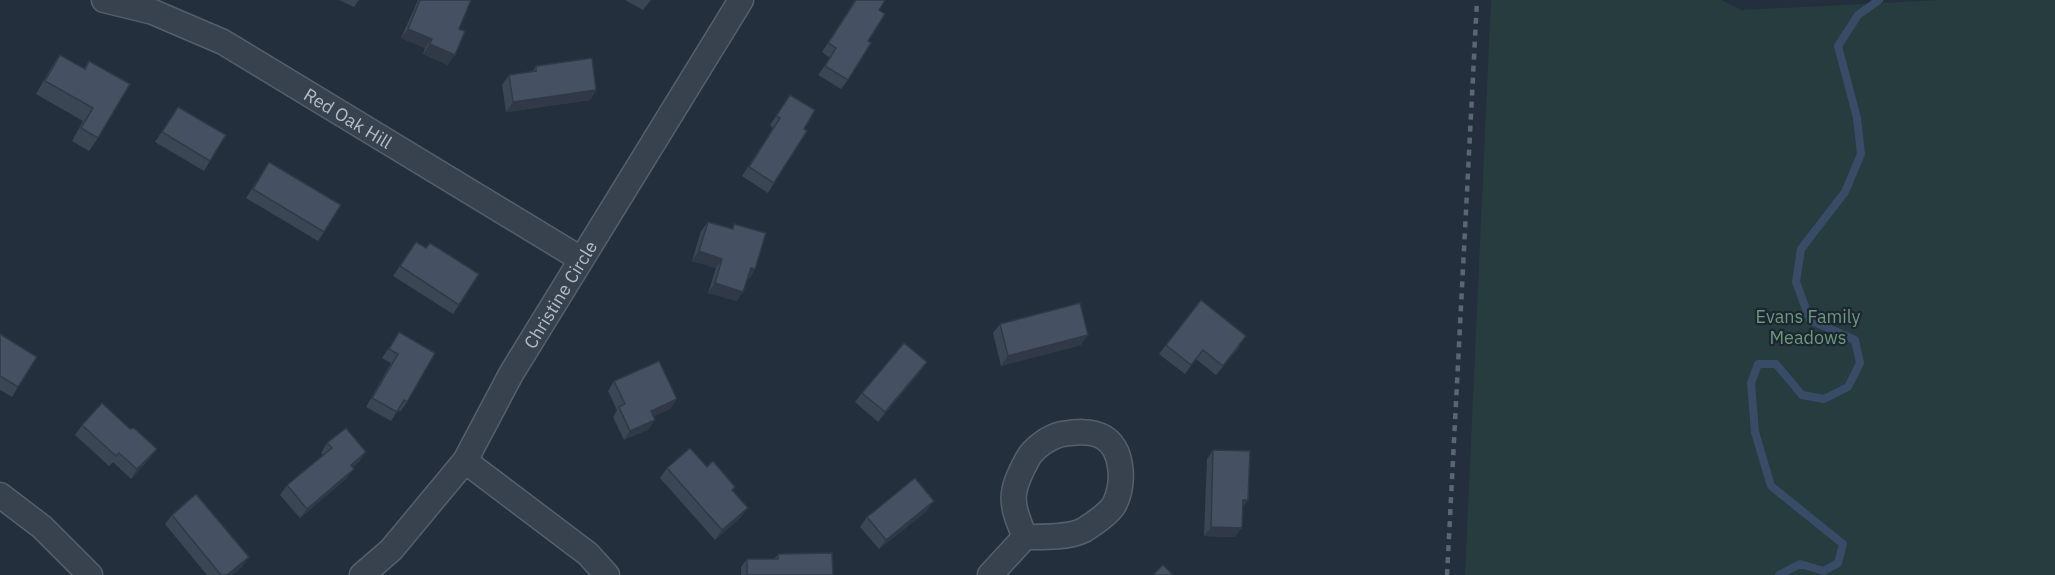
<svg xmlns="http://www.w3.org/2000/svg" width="2055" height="575" viewBox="0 0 2055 575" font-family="'IBM Plex Sans',sans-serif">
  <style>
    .green { fill: #263c3f }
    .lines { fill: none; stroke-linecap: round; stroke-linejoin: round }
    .stream { stroke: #394c67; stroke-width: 8 }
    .minor-casing { stroke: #565f6c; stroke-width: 27 }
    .minor { stroke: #38414e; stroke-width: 24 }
    .rail { stroke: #5a6575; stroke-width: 4.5; stroke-dasharray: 6 6; stroke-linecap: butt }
    .wall { fill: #3b4654 }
    .shaded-wall { fill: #303945 }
    .building { fill: #455162; stroke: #303945; stroke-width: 1.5 }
    .labels { text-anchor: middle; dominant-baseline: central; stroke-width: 4.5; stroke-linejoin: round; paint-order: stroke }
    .street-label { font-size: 18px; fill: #b4bcc9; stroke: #1d2633 }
    .park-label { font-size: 18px; fill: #6b9a76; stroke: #1d2633 }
  </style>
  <rect width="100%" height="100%" fill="#242f3e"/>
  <path class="green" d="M1491,0H1721L1742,10L1941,0H2055V575H1465Z"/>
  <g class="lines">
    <path class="stream" d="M1779,575L1800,564L1824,571L1838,563L1843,544L1771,486L1755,432L1751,383L1758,364H1776L1802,395L1824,399L1848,387L1860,363L1855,340L1810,320L1796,282L1801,249L1845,192L1861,154L1857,118L1838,46L1858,15L1879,0"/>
    <g class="minor-casing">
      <g id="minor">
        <path id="s1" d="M104,0L153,12L223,42L581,259"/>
        <path d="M465,461L588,554L607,575"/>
        <path d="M0,495L42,527L90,575"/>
        <path id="s2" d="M362,575L391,550L465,461L511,374L741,0"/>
        <path d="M990,575L1025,537C1042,537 1069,538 1084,530C1092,525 1111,512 1115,503C1124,484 1124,449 1103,437C1091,430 1075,432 1062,434C1049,437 1033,448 1027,460C1009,493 1010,503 1025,537"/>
      </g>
    </g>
    <use href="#minor" class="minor"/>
    <path class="rail" d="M1447,575L1477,0"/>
  </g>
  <g class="wall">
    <path d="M339,0H359L354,7Z"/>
    <path d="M418,0H471L459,29L448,65L423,54L425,48L401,38Z"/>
    <path d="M625,0H651L643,10Z"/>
    <path d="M855,0H885L879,10L868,41L848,80L841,89L818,75L830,58L822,52Z"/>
    <path d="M60,55L84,68L89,61L98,138L89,151L72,141L83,121L36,94L51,68Z"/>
    <path d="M536,66L596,90L590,100L506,112L502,85L509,75L532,72Z"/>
    <path d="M790,95L804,129L774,183L768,193L742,176L773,128L770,125Z"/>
    <path d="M178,107L210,161L204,171L155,142Z"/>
    <path d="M269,162L324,232L318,241L246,198Z"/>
    <path d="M708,222L731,229L734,224L755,269L749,279L747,278L737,301L708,293L716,268L692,261L701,231Z"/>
    <path d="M416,242L459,305L453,314L393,276Z"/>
    <path d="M1000,324L1081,345L1001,366L993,333Z"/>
    <path d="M399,332L407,402L400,412L398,410L391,421L366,407L391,363L382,358Z"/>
    <path d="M0,334L18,387L12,397L0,390Z"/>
    <path d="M1166,345L1240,346L1216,375L1196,359L1185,374L1159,354Z"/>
    <path d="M920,372L878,422L855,402L862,393Z"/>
    <path d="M614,381L677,399L670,409L654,416L649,429L624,440L613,417L617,410L608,391Z"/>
    <path d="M82,425L130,429L157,449L150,458L131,479L113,462L109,466L75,435Z"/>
    <path d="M327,443L360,461L353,467L347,478L300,518L280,495L287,485L323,455L321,453Z"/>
    <path d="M1213,450L1242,509L1235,537L1204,536L1207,459Z"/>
    <path d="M707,467L735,487L733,491L741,517L715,540L660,478L667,468Z"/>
    <path d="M927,511L879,549L860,527L867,517Z"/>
    <path d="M172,515L242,567L232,575H207L165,524Z"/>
    <path d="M778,554L833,575H741V567L747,559H774Z"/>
  </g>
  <g class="shaded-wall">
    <path d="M408,29L432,39L425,48L401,38Z"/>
    <path d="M430,44L455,55L448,65L423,54Z"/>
    <path d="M596,90L590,100L506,112L513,102Z"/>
    <path d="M699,251L722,259L716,268L692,261Z"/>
    <path d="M751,268L755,269L749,279L744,277Z"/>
    <path d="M715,283L743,292L737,301L708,293Z"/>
    <path d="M1088,335L1081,345L1001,366L1008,356Z"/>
    <path d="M927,362L920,372L878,422L885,412Z"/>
    <path d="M677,399L670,409L645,420L651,411Z"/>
    <path d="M655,420L649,429L624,440L630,431Z"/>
    <path d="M157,449L150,458L131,479L137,469Z"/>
    <path d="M366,452L360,461L344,474L351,465Z"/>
    <path d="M354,469L347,478L300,518L307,509Z"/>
    <path d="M1243,500H1248L1242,509Z"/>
    <path d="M934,501L927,511L879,549L886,540Z"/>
    <path d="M748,508L741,517L715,540L722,530Z"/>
    <path d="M1211,527L1242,528L1235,537L1204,536Z"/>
    <path d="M249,557L242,567L232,575H227Z"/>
  </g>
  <g class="building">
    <path d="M420,0H471L459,29L465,31L455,55L430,44L432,39L408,29Z"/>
    <path d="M856,0H885L879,10L885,14L868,41L871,43L848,80L825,66L836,48L828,43Z"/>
    <path d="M60,55L85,69L89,61L130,84L98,138L81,128L93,108L45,81Z"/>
    <path d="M592,58L596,90L513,102L509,75L536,71V66Z"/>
    <path d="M790,95L815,110L804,129L807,131L774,183L749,167L780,118L776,116Z"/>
    <path d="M178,107L226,135L210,161L162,132Z"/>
    <path d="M269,162L341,205L324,232L253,189Z"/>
    <path d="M708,222L733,229L734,224L766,233L755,269L751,268L743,292L715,283L722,259L699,251Z"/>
    <path d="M416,242L426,248L430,243L479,274L459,305L400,266Z"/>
    <path d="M1201,300L1246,336L1223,366L1203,350L1191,365L1166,345Z"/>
    <path d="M1080,303L1088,335L1008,356L1000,324Z"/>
    <path d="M399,332L435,353L407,402L404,400L397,412L372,398L398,354L389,349Z"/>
    <path d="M0,334L37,357L18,387L0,376Z"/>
    <path d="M904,343L927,362L885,412L862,393Z"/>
    <path d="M659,361L677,399L651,411L655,420L630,431L619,407L625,404L614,381Z"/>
    <path d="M102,403L130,429L134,428L157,449L137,469L119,453L116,456L82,425Z"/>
    <path d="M346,428L366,452L351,465L354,469L307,509L287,485L332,448L327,443Z"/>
    <path d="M690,448L707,467L713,461L735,487L732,490L748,508L722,530L667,468Z"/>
    <path d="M1213,450L1250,451L1248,500H1243L1242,528L1211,527Z"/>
    <path d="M915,478L934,501L886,540L867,517Z"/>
    <path d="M196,494L249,557L227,575H221L172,515Z"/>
    <path d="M832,553L833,575H747V559H778V554Z"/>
    <path d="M1163,565L1173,575H1153Z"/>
  </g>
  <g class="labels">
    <g class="street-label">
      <text stroke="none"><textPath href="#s1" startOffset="273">Red Oak Hill</textPath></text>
      <text stroke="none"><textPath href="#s2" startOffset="346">Christine Circle</textPath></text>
    </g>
    <g class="park-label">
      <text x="1808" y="316">Evans Family<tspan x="1808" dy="21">Meadows</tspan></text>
    </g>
  </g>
</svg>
